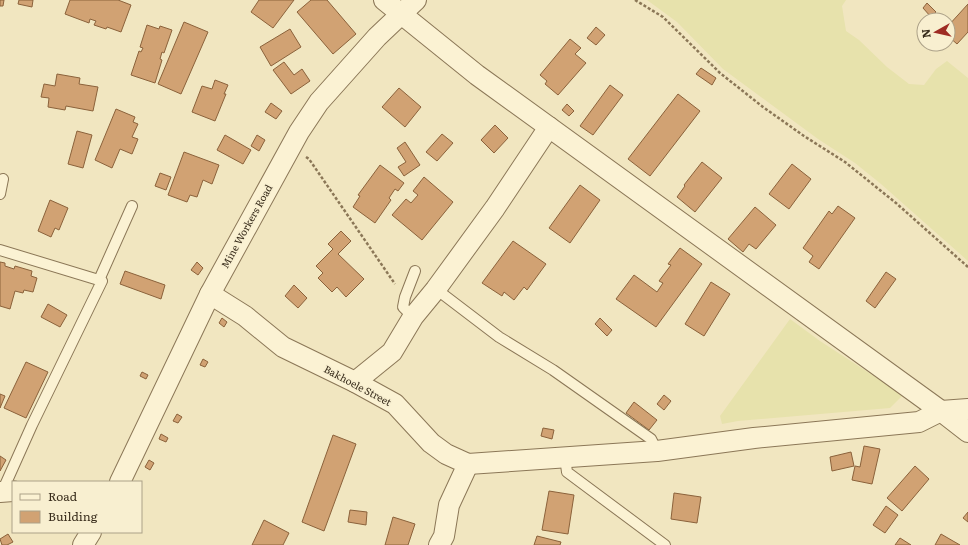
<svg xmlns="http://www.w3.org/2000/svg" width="968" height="545" viewBox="0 0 968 545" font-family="Literata,serif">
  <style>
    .farmland { fill: #e7e2ac }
    .building { fill: #d1a273; stroke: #8b623b }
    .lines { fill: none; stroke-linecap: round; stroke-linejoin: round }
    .lane-casing { stroke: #8b7757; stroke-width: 12 }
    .street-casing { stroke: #8b7757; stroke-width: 22 }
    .path { stroke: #8b7757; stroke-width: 2.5; stroke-dasharray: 3 2; stroke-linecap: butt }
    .lane { stroke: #fbf2d3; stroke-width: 10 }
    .street { stroke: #fbf2d3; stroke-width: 20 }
    .labels { text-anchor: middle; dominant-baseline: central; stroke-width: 3; stroke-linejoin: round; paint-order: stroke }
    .street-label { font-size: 10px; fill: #392d1c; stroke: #f8efd0 }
  </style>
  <rect width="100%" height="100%" fill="#f1e6c0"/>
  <g class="farmland">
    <path d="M647,0H846L842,6L846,31L859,40L887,67L909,84L924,85L936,69L947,61L968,78V261L881,184L855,163L818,139L723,69L677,22Z"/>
    <path d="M790,319L820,341L903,395L890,408L738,421L722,424L720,416Z"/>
  </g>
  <g class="building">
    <path d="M0,0H4L3,6H0Z"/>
    <path d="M19,0H33L32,7L18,4Z"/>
    <path d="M70,0H118L131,5L121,32L107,27L106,29L94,25L96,21L90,19L89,23L65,14Z"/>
    <path d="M259,0H294L273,28L251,12Z"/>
    <path d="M311,0H327L356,34L333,54L297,12Z"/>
    <path d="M927,3L936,12L931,17L923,8Z"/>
    <path d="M968,4V32L957,44L948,36V26Z"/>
    <path d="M184,22L208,32L181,94L158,84Z"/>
    <path d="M147,25L159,29L160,26L172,30L164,53L162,52L160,59L162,60L155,83L131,75L139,51L141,52L143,48L140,47Z"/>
    <path d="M596,27L605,35L596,45L587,38Z"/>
    <path d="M290,29L301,47L271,66L260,47Z"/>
    <path d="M570,39L581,48L575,54L586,63L558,95L545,84L547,81L540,75Z"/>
    <path d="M284,62L294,75L302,69L310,81L291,94L273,70Z"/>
    <path d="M701,68L716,78L712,85L696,74Z"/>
    <path d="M57,74L80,78L79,84L98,87L93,111L66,106L65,110L48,107L49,98L41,97L44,84L55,86Z"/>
    <path d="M215,80L228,85L224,94H226L215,121L192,112L202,86L212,89Z"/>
    <path d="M610,85L623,95L593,135L580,126Z"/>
    <path d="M399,88L421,107L405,127L382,107Z"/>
    <path d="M678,94L700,111L650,176L628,159Z"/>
    <path d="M271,103L282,111L276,119L265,112Z"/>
    <path d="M567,104L574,111L569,116L562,110Z"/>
    <path d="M116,109L135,117L133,122L138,124L132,137L138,139L132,154L120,149L112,168L95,160Z"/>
    <path d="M495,125L508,138L494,153L481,140Z"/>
    <path d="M77,131L92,135L83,168L68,164Z"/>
    <path d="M442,134L453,143L437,161L426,152Z"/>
    <path d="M225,135L251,150L243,164L217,150Z"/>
    <path d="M257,135L265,140L259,151L251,146Z"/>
    <path d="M405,142L420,165L404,176L398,167L406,162L397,148Z"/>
    <path d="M184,152L219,165L212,184L203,180L197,197L190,195L187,202L168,195Z"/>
    <path d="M702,162L722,178L695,212L677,197L685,186L684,185Z"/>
    <path d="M792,164L811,179L789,209L769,194Z"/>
    <path d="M380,165L404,183L398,191L395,189L389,198L391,200L375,223L353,207L360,196L358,195Z"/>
    <path d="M160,173L171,177L166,190L155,186Z"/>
    <path d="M424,177L453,202L422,240L392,215L406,199L411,203L418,195L413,191Z"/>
    <path d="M580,185L600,200L570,243L549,228Z"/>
    <path d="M50,200L68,208L59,230L55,228L51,237L38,231Z"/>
    <path d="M838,206L855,218L819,269L809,262L813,256L803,248L829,211L832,214Z"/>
    <path d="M755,207L776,225L756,249L749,244L743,252L728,239Z"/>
    <path d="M341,231L351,241L338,254L364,279L346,297L337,287L332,292L318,278L323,273L316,266L333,249L328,244Z"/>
    <path d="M513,241L546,264L527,290L524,287L514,300L504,292L502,296L482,283Z"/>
    <path d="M680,248L702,264L656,327L616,299L634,275L657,292L663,283L659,281L671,265L668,264Z"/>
    <path d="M0,262L5,263V266L14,269L15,266L32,271L31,276L37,278L33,292L24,290L23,293L15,291L10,309L0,306Z"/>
    <path d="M197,262L203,268L198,275L191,270Z"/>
    <path d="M125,271L165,285L161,299L120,284Z"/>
    <path d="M886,272L896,279L875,308L866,301Z"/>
    <path d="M711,282L730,294L704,336L685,324Z"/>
    <path d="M294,285L307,298L298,308L285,296Z"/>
    <path d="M48,304L67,315L60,327L41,317Z"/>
    <path d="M222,318L227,322L224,327L219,323Z"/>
    <path d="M600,318L612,330L607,336L595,324Z"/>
    <path d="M203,359L208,362L205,367L200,365Z"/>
    <path d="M26,362L48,372L26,418L4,408Z"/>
    <path d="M142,372L148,375L146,379L140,376Z"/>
    <path d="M0,394L5,396L0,408Z"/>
    <path d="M664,395L671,401L664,410L657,404Z"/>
    <path d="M634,402L657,420L649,430L626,413Z"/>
    <path d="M177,414L182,417L178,423L173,421Z"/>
    <path d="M543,428L554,430L552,439L541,436Z"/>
    <path d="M161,434L168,438L166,442L159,439Z"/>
    <path d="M333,435L356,444L324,531L302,522Z"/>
    <path d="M864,446L880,449L872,484L852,480L855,466L860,467Z"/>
    <path d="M851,452L854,466L832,471L830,457Z"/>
    <path d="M0,456L6,460L0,471Z"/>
    <path d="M149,460L154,463L150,470L145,467Z"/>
    <path d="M915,466L929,479L902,511L887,498Z"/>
    <path d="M549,491L574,495L568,534L542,530Z"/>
    <path d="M674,493L701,497L697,523L671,519Z"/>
    <path d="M886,506L898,515L885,533L873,525Z"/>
    <path d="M350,510L367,512L366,525L348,522Z"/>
    <path d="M968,512V522L963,518Z"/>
    <path d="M393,517L415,524L408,545H385Z"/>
    <path d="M264,520L289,533L283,545H252Z"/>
    <path d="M8,534L13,542L7,545H2L0,539Z"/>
    <path d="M941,534L953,541L960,545H935Z"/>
    <path d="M537,536L561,542L560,545H534Z"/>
    <path d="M900,538L911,545H895Z"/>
  </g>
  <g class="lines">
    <g class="lane-casing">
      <g id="lane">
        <path d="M0,194L3,179"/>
        <path d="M0,250L102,281L32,425L2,492"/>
        <path d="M99,280L132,206"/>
        <path d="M436,289L499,337L553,370L651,439L657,451"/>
        <path d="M413,317L403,307L405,297L415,271"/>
        <path d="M565,457L567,472L665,545"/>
      </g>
    </g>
    <g class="street-casing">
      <g id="street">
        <path d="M384,0L477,75L941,411L968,432"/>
        <path d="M210,294L245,316L283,347L355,382L395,404L431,443L446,454L468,464L449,505L444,536L439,545"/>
        <path d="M355,382L392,352L413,317L436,289L495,208L549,127"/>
        <path d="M468,464L657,451L754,438L919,422L941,411L968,409"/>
        <path d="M120,482L210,294L299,132L319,102L377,37L416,0"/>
        <path d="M0,492L13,491"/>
        <path d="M83,545L91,532"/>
      </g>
    </g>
    <g class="path">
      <path d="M635,0L663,17L720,73L763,107L804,136L845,162L896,203L968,267"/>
      <path d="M306,157L309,159L395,284"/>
    </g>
    <use href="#lane" class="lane"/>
    <use href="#street" class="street"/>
  </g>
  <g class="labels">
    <g class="street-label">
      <text transform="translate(246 226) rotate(-61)">Mine Workers Road</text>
      <text transform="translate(358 385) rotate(28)">Bakhoele Street</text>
    </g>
  </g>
  <rect x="12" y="481" width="130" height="52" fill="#f8efd0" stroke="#aca188"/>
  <rect x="20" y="494" width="20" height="6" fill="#fbf2d3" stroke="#aca188"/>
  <text x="48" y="501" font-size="12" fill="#392d1c">Road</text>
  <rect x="20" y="511" width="20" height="12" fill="#d1a273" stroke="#aca188"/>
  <text x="48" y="521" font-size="12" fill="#392d1c">Building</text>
  <g transform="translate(936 32) rotate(262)"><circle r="19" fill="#f8efd0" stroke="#aca188"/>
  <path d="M0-3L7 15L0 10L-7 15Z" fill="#9e2c23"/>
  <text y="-6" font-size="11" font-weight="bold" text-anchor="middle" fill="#392d1c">N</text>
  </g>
</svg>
